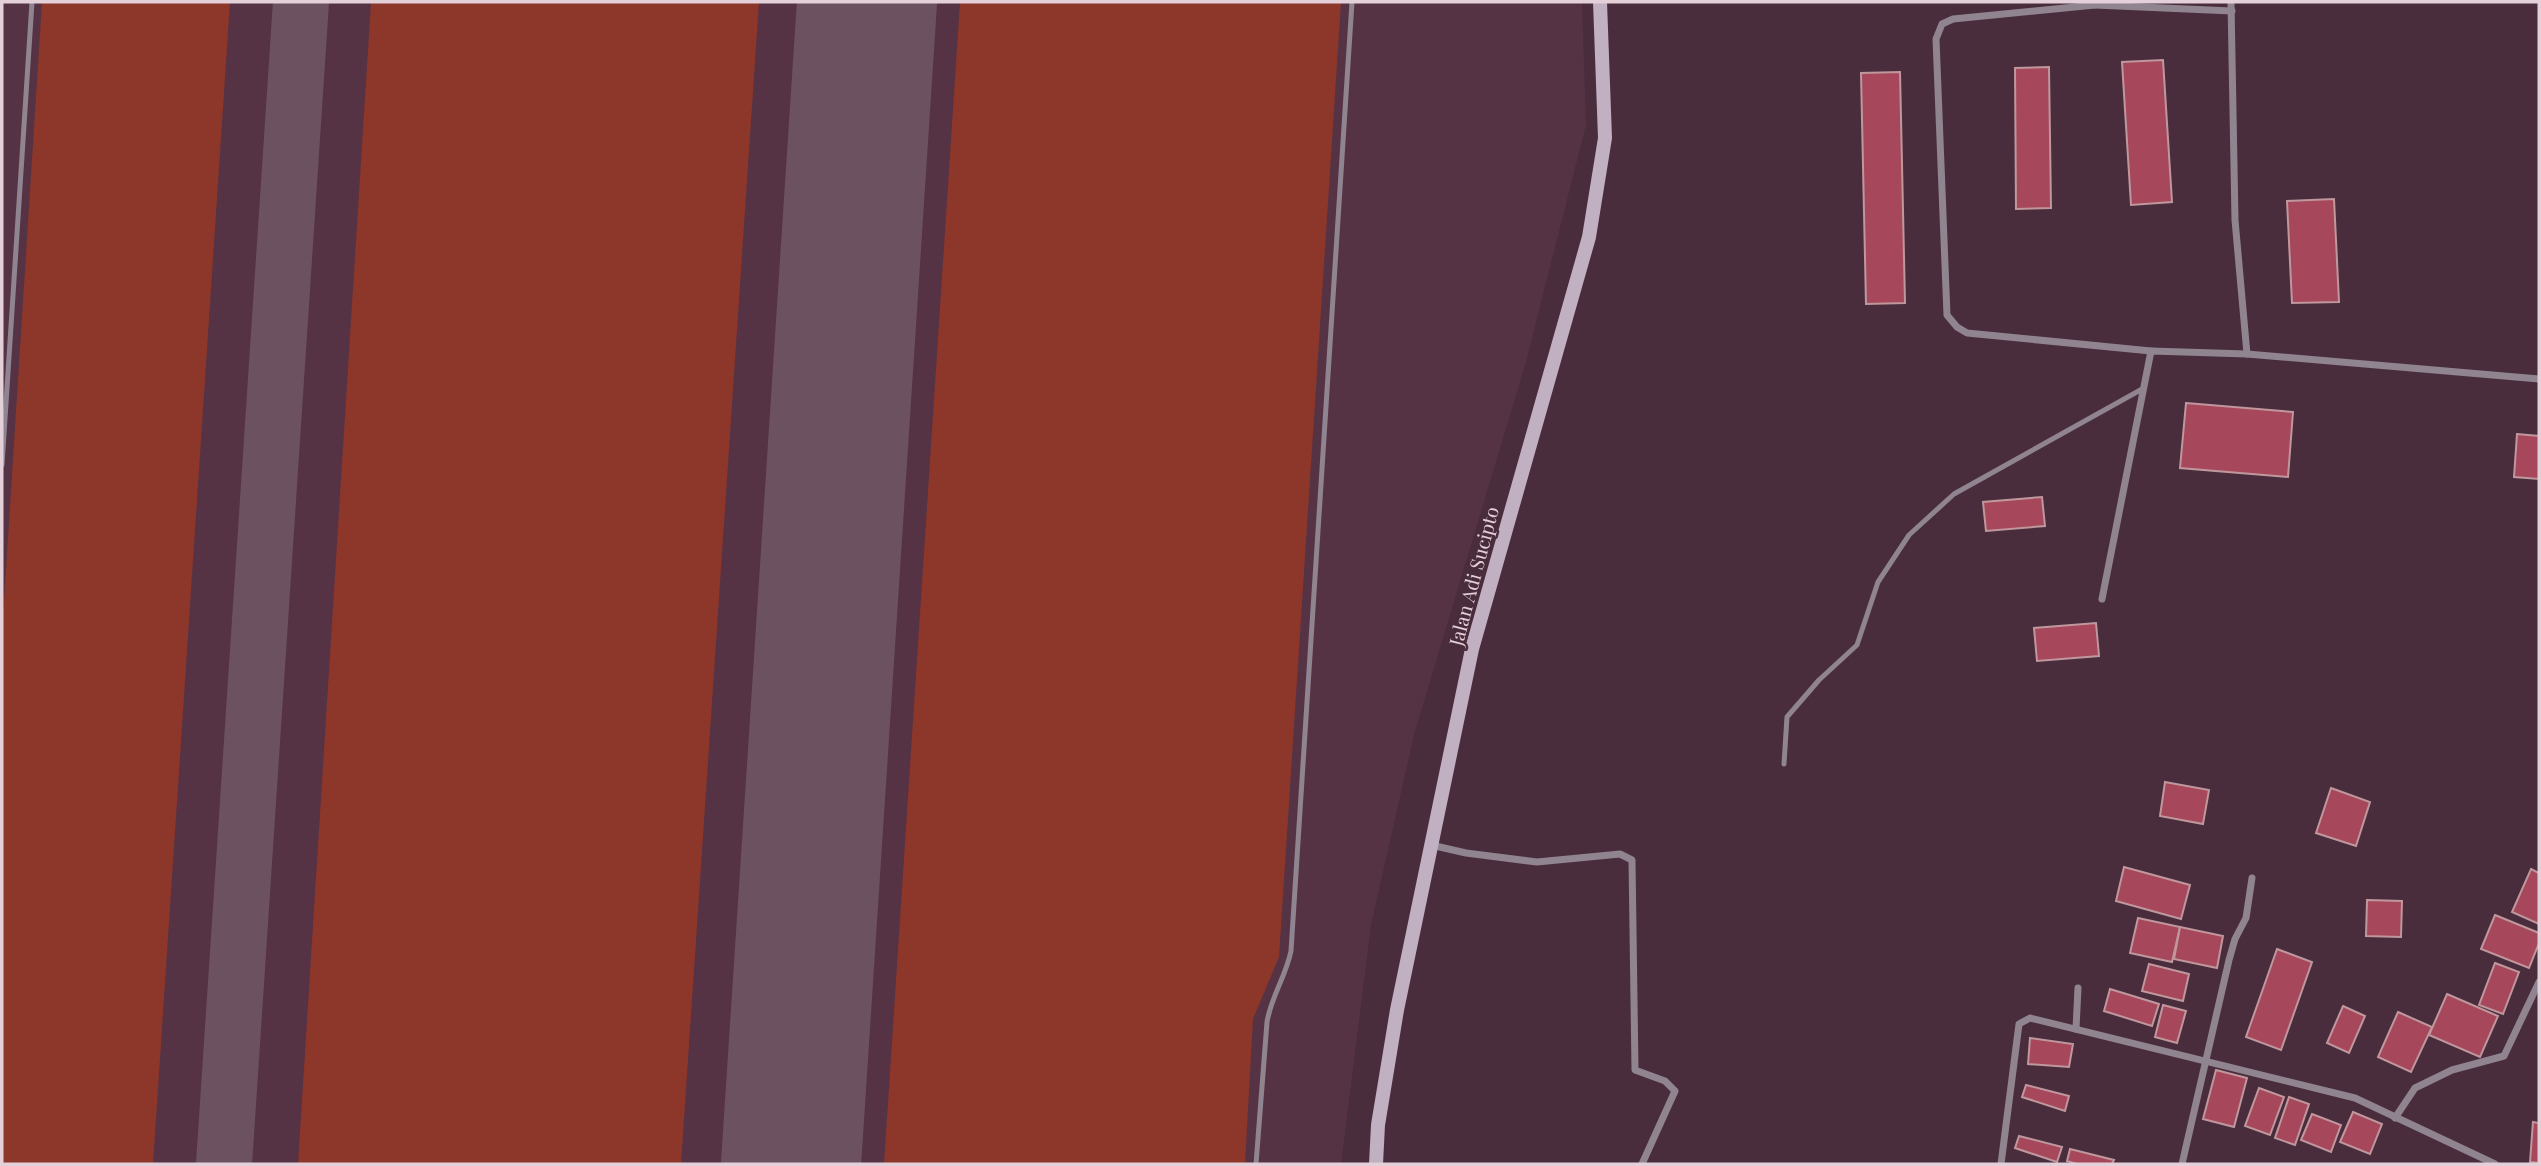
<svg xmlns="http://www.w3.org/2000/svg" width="2541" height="1166" viewBox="0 0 2541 1166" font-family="'Playfair Display',serif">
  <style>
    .built { fill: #563245 }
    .green { fill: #8c372a }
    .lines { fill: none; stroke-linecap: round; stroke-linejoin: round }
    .taxiway { stroke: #6c5260; stroke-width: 56 }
    .runway { stroke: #6c5260; stroke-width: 140 }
    .building { fill: #a6475c; stroke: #bf979d; stroke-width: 2 }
    .lane { stroke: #8f8490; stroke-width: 5 }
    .street { stroke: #8f8490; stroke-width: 7 }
    .secondary { stroke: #c1afc2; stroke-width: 14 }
    .labels { text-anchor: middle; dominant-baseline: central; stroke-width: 5; stroke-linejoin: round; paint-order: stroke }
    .street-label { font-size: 19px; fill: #e3d0d9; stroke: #492d3c }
  </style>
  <rect width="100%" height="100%" fill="#492d3c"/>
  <path class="built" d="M2,2H1582L1586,125L1526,362L1415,731L1371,925L1341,1164H2Z"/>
  <g class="green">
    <path d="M42,2H230L153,1164H2V632Z"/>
    <path d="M371,2H759L681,1164H298Z"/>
    <path d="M960,2H1341L1279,957L1253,1019L1245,1164H884Z"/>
  </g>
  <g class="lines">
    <path class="taxiway" d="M224,1164L301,2"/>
    <path class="runway" d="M791,1164L867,2"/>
  </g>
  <g class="building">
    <path d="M2163,60L2172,202L2131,205L2122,62Z"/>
    <path d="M2049,67L2051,208L2016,209L2015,68Z"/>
    <path d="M1900,72L1905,303L1866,304L1861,73Z"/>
    <path d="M2334,199L2339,302L2292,303L2287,201Z"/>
    <path d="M2186,403L2293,412L2288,477L2180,468Z"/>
    <path d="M2517,434L2539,436V479L2514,477Z"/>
    <path d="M2042,497L2045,526L1986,531L1983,502Z"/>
    <path d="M2096,623L2099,656L2037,661L2034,628Z"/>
    <path d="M2165,782L2209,790L2203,824L2160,816Z"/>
    <path d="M2331,788L2370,802L2356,846L2316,833Z"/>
    <path d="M2124,867L2190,885L2181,919L2116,901Z"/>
    <path d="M2531,869L2539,873V924L2512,912Z"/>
    <path d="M2367,900L2402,901L2401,937L2366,936Z"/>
    <path d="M2495,915L2539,933V943L2529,968L2481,949Z"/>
    <path d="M2138,918L2180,927L2172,962L2130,953Z"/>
    <path d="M2180,927L2223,936L2217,968L2174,959Z"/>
    <path d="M2277,949L2312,962L2281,1050L2246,1037Z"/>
    <path d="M2495,963L2519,972L2503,1014L2479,1005Z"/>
    <path d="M2149,964L2189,974L2183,1001L2142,991Z"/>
    <path d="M2110,989L2159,1004L2152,1026L2104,1011Z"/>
    <path d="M2447,994L2498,1016L2480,1057L2429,1035Z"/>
    <path d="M2163,1005L2186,1011L2177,1043L2155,1037Z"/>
    <path d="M2343,1006L2365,1016L2349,1053L2327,1043Z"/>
    <path d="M2398,1012L2432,1027L2411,1072L2378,1057Z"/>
    <path d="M2030,1038L2073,1044L2069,1067L2028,1064Z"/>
    <path d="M2216,1070L2247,1078L2234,1127L2203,1119Z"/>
    <path d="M2026,1085L2069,1096L2065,1111L2022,1097Z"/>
    <path d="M2259,1088L2284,1097L2270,1135L2245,1126Z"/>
    <path d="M2289,1097L2309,1104L2295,1145L2275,1138Z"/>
    <path d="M2353,1112L2382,1124L2370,1154L2340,1142Z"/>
    <path d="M2312,1114L2341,1125L2331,1152L2301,1140Z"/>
    <path d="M2533,1122L2539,1123V1163L2530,1162Z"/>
    <path d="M2019,1136L2062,1147L2057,1162L2015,1148Z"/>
    <path d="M2070,1149L2114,1160L2112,1164H2077L2067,1161Z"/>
  </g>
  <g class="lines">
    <g class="lane">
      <path d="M2,465L32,2"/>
      <path d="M1784,764L1787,717L1819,680L1857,645L1878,582L1909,535L1954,494L2144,388"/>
      <path d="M1256,1164L1267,1022C1271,997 1286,976 1291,951L1352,2"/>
    </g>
    <g class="street">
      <path d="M2095,2V5L1953,19L1942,24L1936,39L1947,315L1957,327L1967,333L2151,351"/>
      <path d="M2231,2L2235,220L2247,354"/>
      <path d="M2095,5L2232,11"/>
      <path d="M2102,599L2151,351L2247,354L2539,379"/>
      <path d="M1431,845L1466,853L1537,862L1620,854L1632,860L1635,1070L1665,1081L1675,1091L1642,1164"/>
      <path d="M2076,1029L2078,988"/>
      <path d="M2395,1118L2415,1088L2452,1070L2504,1056L2539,982"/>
      <path d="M2001,1164L2019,1024L2030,1018L2355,1098L2495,1164"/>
      <path d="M2182,1164L2229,960L2235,939L2246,918L2252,878"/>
    </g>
    <path class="secondary" d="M1376,1164L1378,1125L1397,1010L1472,649L1589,237L1605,138L1600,2"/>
  </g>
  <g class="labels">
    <g class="street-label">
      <text transform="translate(1473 576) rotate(-75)">Jalan Adi Sucipto</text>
    </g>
  </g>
  <rect width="2541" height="1166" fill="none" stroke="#e3d0d9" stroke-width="7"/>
</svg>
